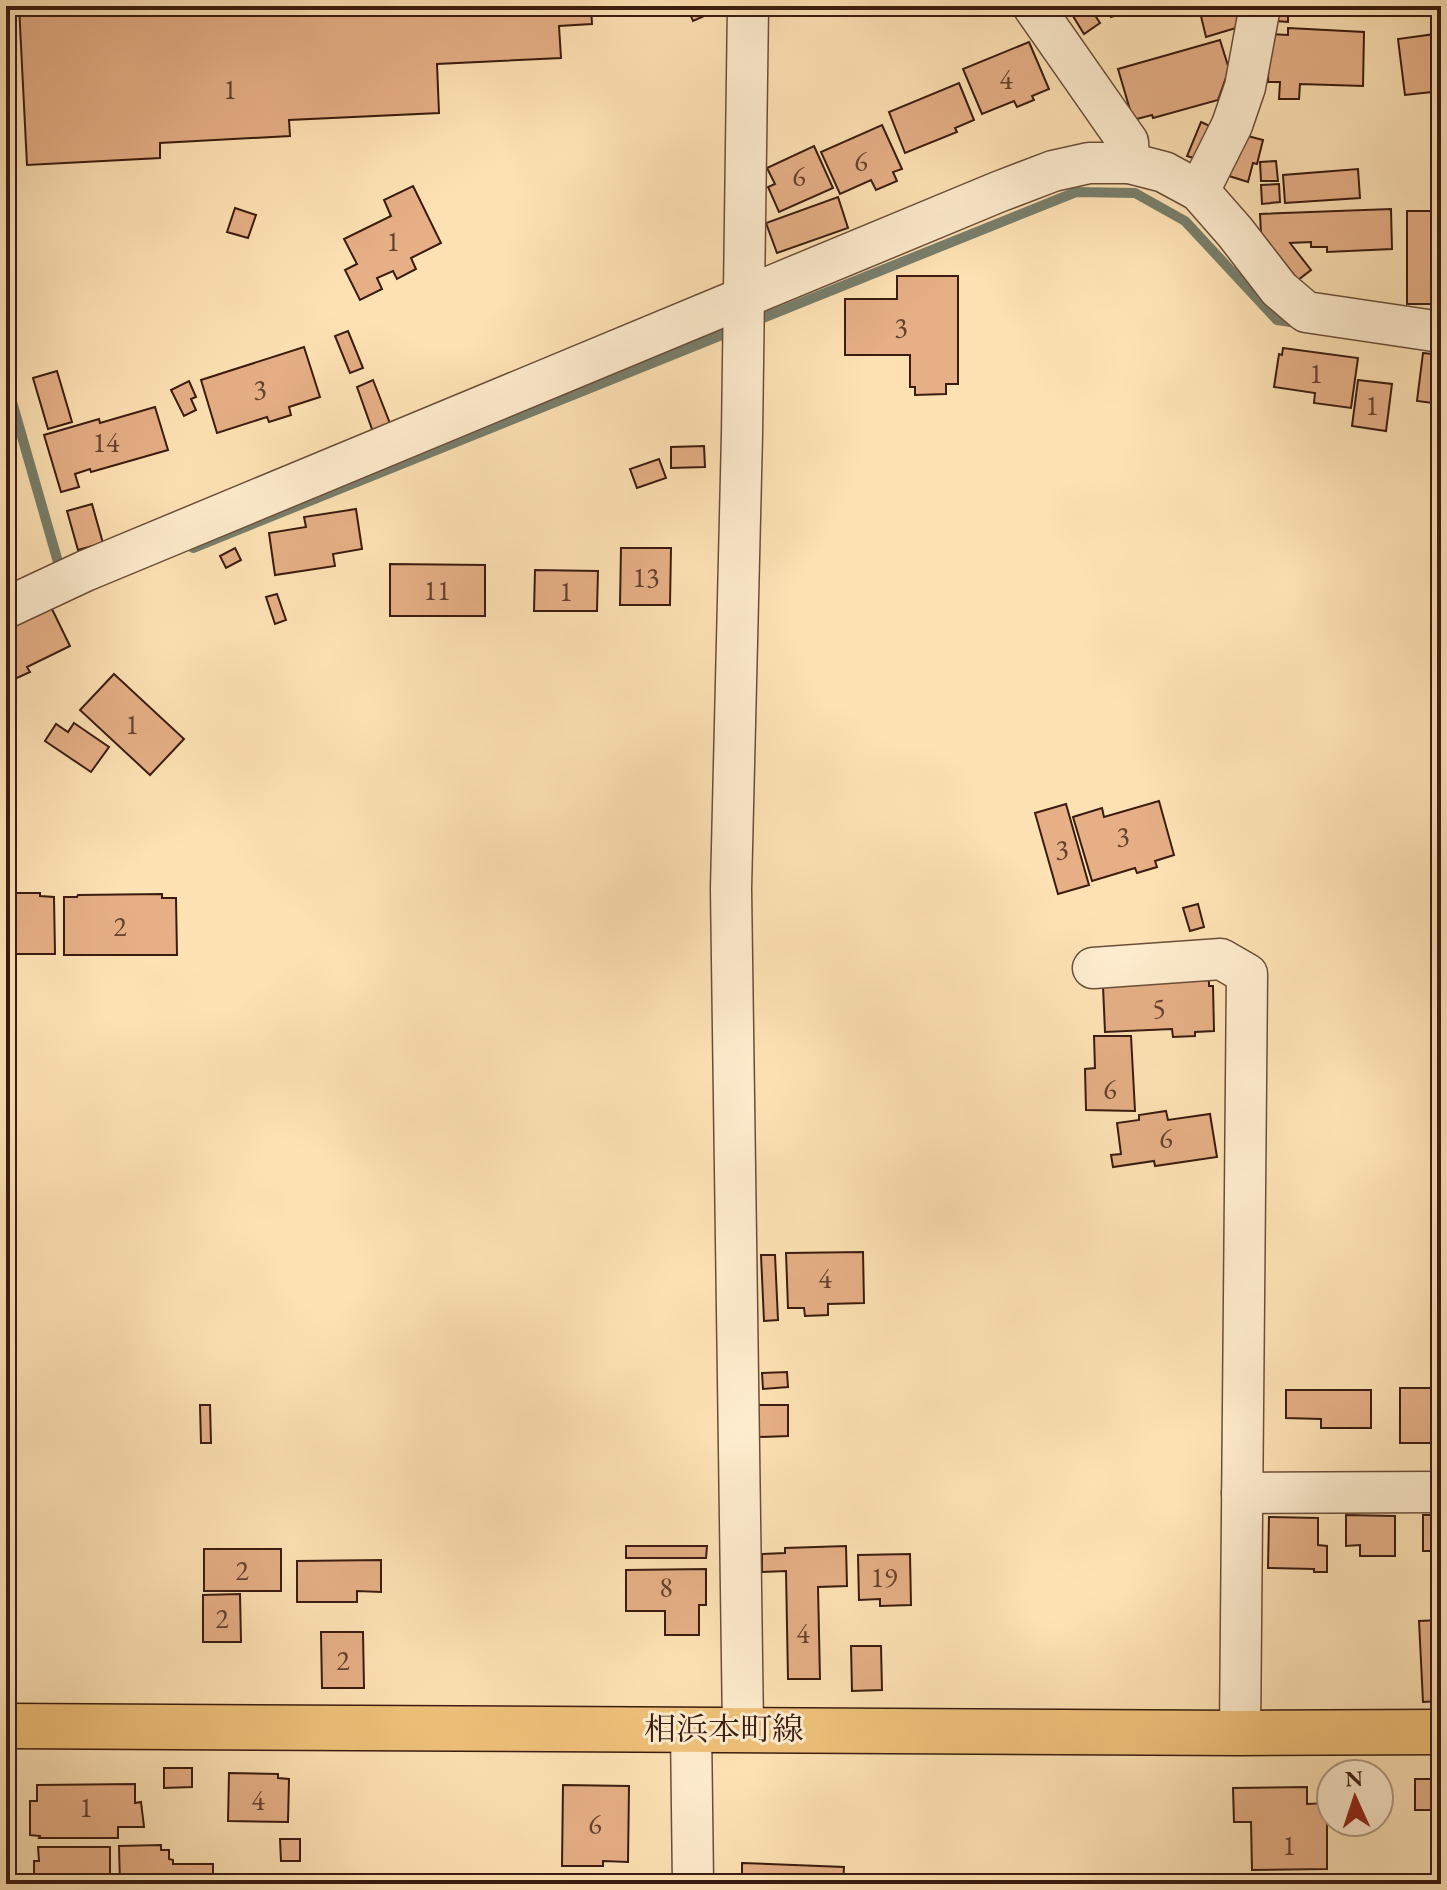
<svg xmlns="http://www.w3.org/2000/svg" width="1447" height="1890" viewBox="0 0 1447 1890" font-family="'EB Garamond','Noto Serif JP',serif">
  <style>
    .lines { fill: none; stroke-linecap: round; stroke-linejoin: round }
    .stream { stroke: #787e6b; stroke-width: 10 }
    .building { fill: #e6af86; stroke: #3a1c10; stroke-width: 2 }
    .minor-casing { stroke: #6b4e39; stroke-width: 43 }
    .major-casing { stroke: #3a1c10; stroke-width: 47 }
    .minor { stroke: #feecce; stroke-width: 40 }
    .major { stroke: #efc17a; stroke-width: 44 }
    .labels { text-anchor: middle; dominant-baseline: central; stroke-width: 6; stroke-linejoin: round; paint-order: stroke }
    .number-label { font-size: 28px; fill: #65412e }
    .street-label { font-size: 32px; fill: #3a1c10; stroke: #feecce }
  </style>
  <rect width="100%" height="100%" fill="#fee2b4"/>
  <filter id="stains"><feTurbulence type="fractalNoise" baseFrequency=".0025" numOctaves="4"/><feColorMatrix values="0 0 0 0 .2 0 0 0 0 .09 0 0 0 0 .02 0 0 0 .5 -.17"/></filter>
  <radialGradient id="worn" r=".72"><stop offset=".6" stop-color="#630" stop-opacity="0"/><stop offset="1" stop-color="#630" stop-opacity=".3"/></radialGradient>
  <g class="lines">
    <g class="stream">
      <path d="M753,322L1076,192L1135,193L1185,221L1277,320L1297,323"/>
      <path d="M6,381L60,569"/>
      <path d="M193,548L734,330"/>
    </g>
  </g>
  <g class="building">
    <path d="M19,6H591L592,24L559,26L561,58L437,64L439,113L289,120L290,136L160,143V158L27,165Z"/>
    <path d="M706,6L709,14L693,21L687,7Z"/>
    <path d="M1089,6L1100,23L1084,34L1073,16Z"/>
    <path d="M1107,6H1169L1149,12L1147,6L1111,17Z"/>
    <path d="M1206,6H1241L1236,28L1206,37L1199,8Z"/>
    <path d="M1276,6H1288V22L1276,21Z"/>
    <path d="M1288,28L1364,32L1363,86L1300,84L1299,99H1279L1280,82H1268L1269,34L1288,35Z"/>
    <path d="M1435,34L1439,65L1441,64V91L1405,95L1398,39Z"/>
    <path d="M1220,40L1229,69L1218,100L1153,118L1152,115L1133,120L1118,69Z"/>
    <path d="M1029,42L1049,89L1032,96L1034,100L1017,107L1014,101L982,114L963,69Z"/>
    <path d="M959,83L974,120L955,128L957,132L905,153L889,112Z"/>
    <path d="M1201,122L1210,126L1197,159L1187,156Z"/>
    <path d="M882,125L902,169L893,172L897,181L876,190L871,180L840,194L821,152Z"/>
    <path d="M1240,134L1263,140L1257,164L1253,163L1248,182L1229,176Z"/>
    <path d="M814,146L833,188L779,212L768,187L775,184L767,168Z"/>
    <path d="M1276,161L1278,181H1261L1260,162Z"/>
    <path d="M1358,169L1360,198L1285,203L1283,175Z"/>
    <path d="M1279,184L1280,202L1262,204L1261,185Z"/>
    <path d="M413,186L441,243L411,258L416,269L397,279L393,271L377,278L382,289L360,300L345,270L357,264L344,239L391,216L384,200Z"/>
    <path d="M1433,190H1441V217H1433V224H1441V270H1431V304H1407V211H1433Z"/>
    <path d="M838,197L848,228L777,253L766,223Z"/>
    <path d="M235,208L256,215L248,238L227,232Z"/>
    <path d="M1391,209L1392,249L1327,252V247H1311V242L1290,243L1311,270L1298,280L1261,233L1260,214Z"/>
    <path d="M897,276H958V384H946V394L915,395V387H910V355H845V299H897Z"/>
    <path d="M348,331L363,368L350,373L335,336Z"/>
    <path d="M304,347L320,397L289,407L291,415L269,422L267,417L217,433L201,380Z"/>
    <path d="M1283,348L1358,358L1351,408L1314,403L1315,393L1274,387L1279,354L1282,355Z"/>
    <path d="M1423,353L1441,355V404L1417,401Z"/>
    <path d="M57,371L72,422L48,429L33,378Z"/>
    <path d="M373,380L391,426L373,432L357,387Z"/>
    <path d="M1358,380L1392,384L1386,431L1352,426Z"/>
    <path d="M189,381L196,397L191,399L196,410L184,416L171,390Z"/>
    <path d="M155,407L168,450L91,472L90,469L75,474L79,487L61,492L44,435L99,419L100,423Z"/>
    <path d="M704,446L705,467L671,468V447Z"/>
    <path d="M659,459L666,478L637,488L630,469Z"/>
    <path d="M92,504L103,543L78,550L67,511Z"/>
    <path d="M356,509L362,549L333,554L335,566L275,575L269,533L306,527L304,517Z"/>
    <path d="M235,548L241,560L226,568L220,556Z"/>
    <path d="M621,548H671L670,605H620Z"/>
    <path d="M390,564L485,565V616H390Z"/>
    <path d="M535,570L598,571L597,611H534Z"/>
    <path d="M277,594L286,620L275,624L266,597Z"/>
    <path d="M51,607L70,646L27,667L30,672L6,683V629Z"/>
    <path d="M114,674L184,739L150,775L80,710Z"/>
    <path d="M74,723L109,747L91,772L45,741L56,724L68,732Z"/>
    <path d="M1159,801L1174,855L1155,861L1157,867L1137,873L1135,868L1092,881L1073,817L1102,808L1104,817Z"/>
    <path d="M1066,804L1089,885L1058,894L1035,813Z"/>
    <path d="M6,893H40V896L54,897L55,954H6Z"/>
    <path d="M162,894V898H176L177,955H64V897H77L78,895Z"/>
    <path d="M1198,904L1204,927L1190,931L1183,908Z"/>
    <path d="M1209,980V986H1213L1214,1031L1195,1032V1036L1173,1037L1172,1029L1105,1032L1103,986L1121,983Z"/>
    <path d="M1094,1036H1131L1135,1111L1086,1110L1085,1069L1095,1068Z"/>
    <path d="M1166,1111L1168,1120L1210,1114L1217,1157L1155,1166L1154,1161L1113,1167L1111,1155L1121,1154L1117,1123L1139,1120V1115Z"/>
    <path d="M863,1252L864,1303L828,1304V1315L805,1316L804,1308H788L786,1253Z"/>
    <path d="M761,1255H775L778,1320L764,1321Z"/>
    <path d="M787,1372L788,1387L763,1389L762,1373Z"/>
    <rect x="1400" y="1388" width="41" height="55"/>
    <path d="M1286,1390H1371V1428H1321V1419L1286,1418Z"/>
    <path d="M200,1405H210L211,1443H201Z"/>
    <path d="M758,1405H788V1436L759,1437Z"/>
    <path d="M1346,1515L1395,1516V1556H1360V1545L1346,1546Z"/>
    <path d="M1423,1515H1441V1555H1436V1551H1423Z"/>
    <path d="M1269,1517L1318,1518V1545L1327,1546V1572H1314V1569L1268,1568Z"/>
    <path d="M626,1546H707L706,1558H626Z"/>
    <path d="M846,1546L847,1586L818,1587L820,1679H788L786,1571L762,1572V1554L785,1553V1548Z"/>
    <rect x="204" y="1549" width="77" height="42"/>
    <path d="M910,1554L911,1605L880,1606V1599L859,1600L858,1555Z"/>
    <path d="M381,1560V1592L357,1591V1602H297V1561Z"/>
    <path d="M706,1569V1605H699V1635H665V1611H626V1570Z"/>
    <path d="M240,1594L241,1642H203V1595Z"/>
    <path d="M1441,1620V1701L1423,1702L1419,1621Z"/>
    <path d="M321,1632H363L364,1688H322Z"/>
    <path d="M851,1646H881L882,1690L852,1691Z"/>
    <path d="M164,1768H192V1787L164,1788Z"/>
    <path d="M229,1773L278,1774V1778L289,1779L288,1822L228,1821Z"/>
    <rect x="1415" y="1779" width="26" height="31"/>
    <path d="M135,1784V1803L141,1802L144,1827H118V1838H39L40,1836L30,1835V1801H37V1785Z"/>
    <path d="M563,1785L629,1786L628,1862L603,1861V1866H562Z"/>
    <path d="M1307,1787V1804L1327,1803V1869L1252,1870L1251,1822H1234L1233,1788Z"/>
    <path d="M280,1839H300V1861H281Z"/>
    <path d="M161,1845V1850H169V1859L173,1860V1864H213V1884H120L119,1846Z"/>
    <path d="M38,1847H110V1884H34V1861H39Z"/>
    <path d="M742,1863L844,1867L843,1884H742Z"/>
    <rect x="1363" y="1878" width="30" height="6"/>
  </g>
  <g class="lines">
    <g class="minor-casing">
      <g id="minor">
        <path d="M1033,6L1128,142L1129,163"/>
        <path d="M1199,191L1232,125L1245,87L1260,6"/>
        <path d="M6,608L85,571L998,192L1053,171L1089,163H1129L1164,172L1199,191L1235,232L1279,289L1306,312L1441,332"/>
        <path d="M1093,968L1221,959L1247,974L1240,1733"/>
        <path d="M1242,1493L1441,1492"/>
        <path d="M691,1729L693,1884"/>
        <path d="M743,1729L731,889L742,434L748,6"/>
      </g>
    </g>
    <g class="major-casing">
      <path id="major" d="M6,1726L1240,1733L1441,1732"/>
    </g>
    <use href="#minor" class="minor"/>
    <use href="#major" class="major"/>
  </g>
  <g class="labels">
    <g class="number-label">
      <text x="1006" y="79">4</text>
      <text x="230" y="89">1</text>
      <text x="861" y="161">6</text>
      <text x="799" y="176">6</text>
      <text x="393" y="241">1</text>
      <text x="901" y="327">3</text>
      <text x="1316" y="373">1</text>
      <text x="260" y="389">3</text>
      <text x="1372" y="405">1</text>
      <text x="106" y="442">14</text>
      <text x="646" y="577">13</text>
      <text x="437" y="590">11</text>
      <text x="566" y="591">1</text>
      <text x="132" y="724">1</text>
      <text x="1123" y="836">3</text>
      <text x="1062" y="849">3</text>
      <text x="120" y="926">2</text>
      <text x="1159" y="1008">5</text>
      <text x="1110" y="1089">6</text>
      <text x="1166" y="1138">6</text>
      <text x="825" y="1278">4</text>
      <text x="242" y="1570">2</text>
      <text x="884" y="1577">19</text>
      <text x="666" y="1587">8</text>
      <text x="222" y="1618">2</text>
      <text x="803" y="1633">4</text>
      <text x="343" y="1660">2</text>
      <text x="258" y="1800">4</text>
      <text x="86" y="1807">1</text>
      <text x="595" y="1824">6</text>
      <text x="1289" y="1845">1</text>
    </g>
    <g class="street-label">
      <text x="724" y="1729">相浜本町線</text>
    </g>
  </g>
  <rect width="1447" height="1890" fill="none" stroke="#fee2b4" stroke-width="32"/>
  <rect x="8" y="8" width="1431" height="1874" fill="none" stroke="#3a1c10" stroke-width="4"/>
  <rect x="16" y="16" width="1415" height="1858" fill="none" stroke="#3a1c10" stroke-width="2"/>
  <g transform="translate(1355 1798) rotate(357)"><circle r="38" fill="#feecce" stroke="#b09982" stroke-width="2"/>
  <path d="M0-6L14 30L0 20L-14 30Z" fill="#8f2418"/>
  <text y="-12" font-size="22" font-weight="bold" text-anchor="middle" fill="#3a1c10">N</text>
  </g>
  <rect width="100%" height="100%" filter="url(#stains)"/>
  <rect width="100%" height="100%" fill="url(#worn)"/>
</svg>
